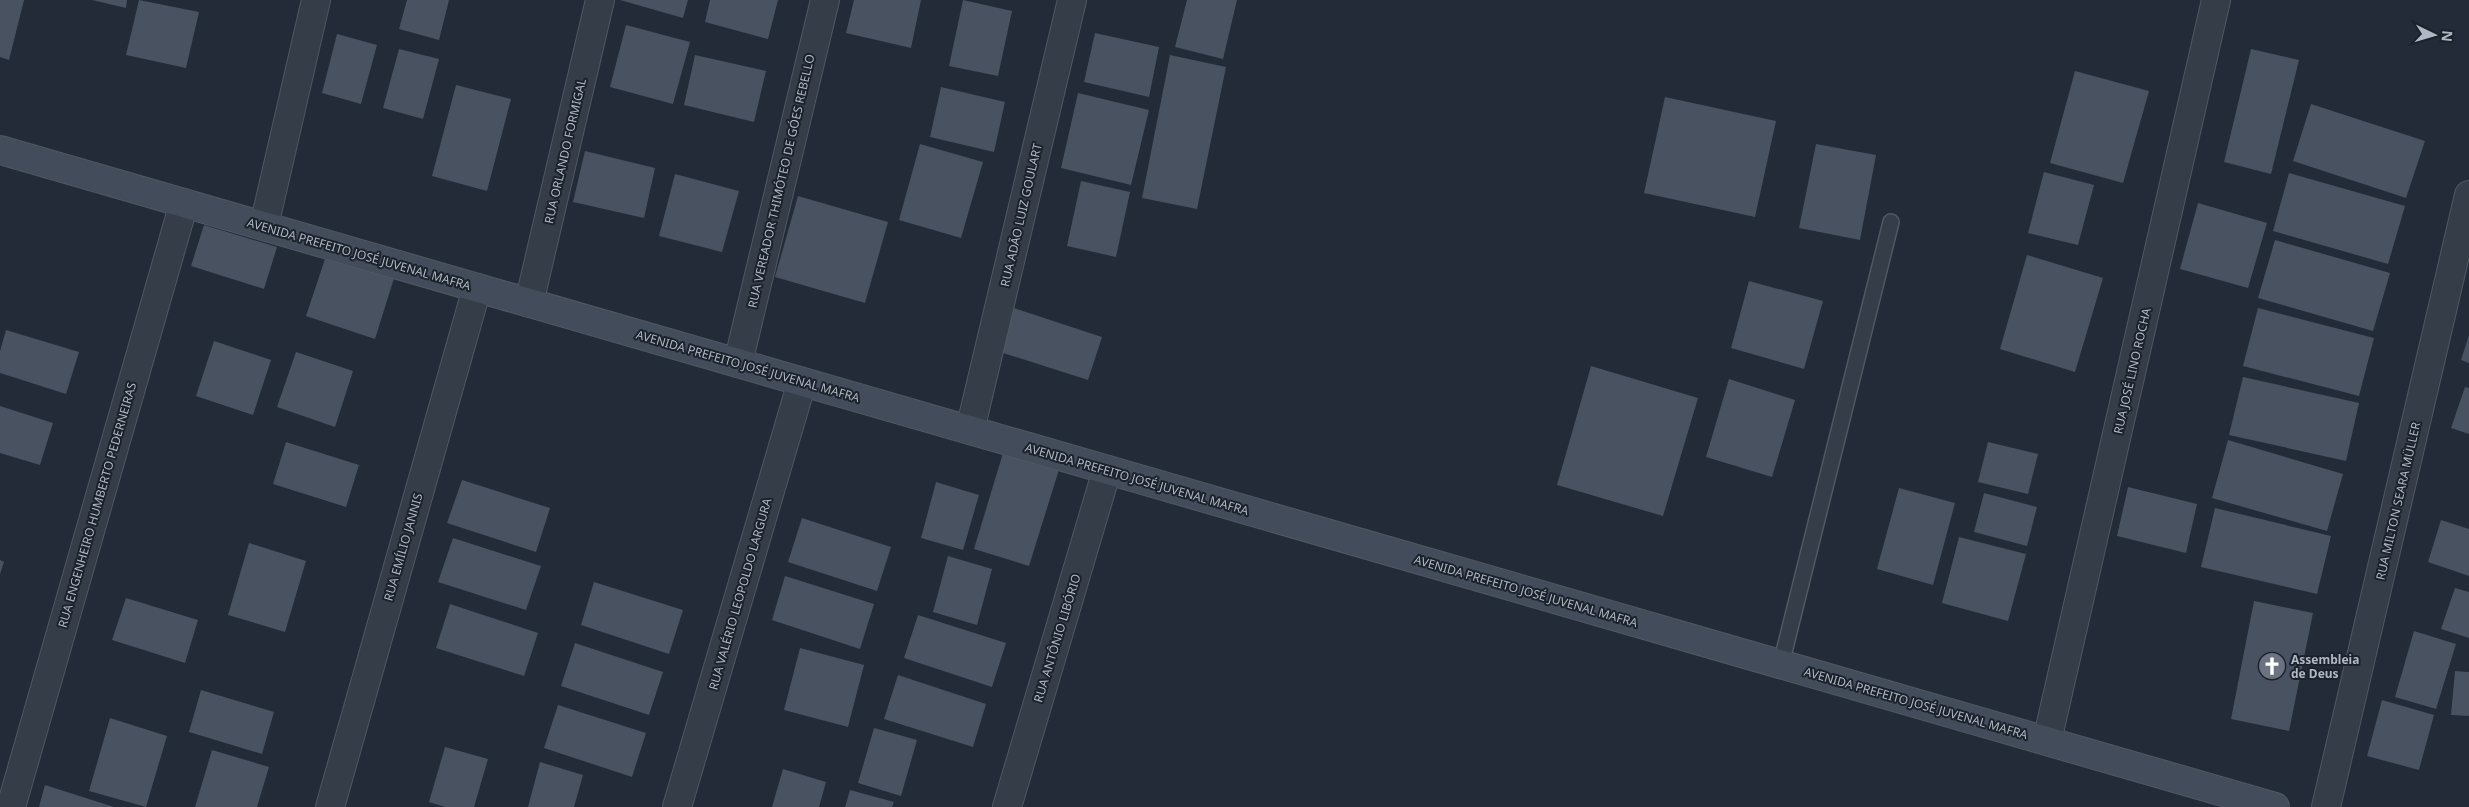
<svg xmlns="http://www.w3.org/2000/svg" width="2469" height="807" viewBox="0 0 2469 807" font-family="'Noto Sans',sans-serif">
  <style>
    .building { fill: #485261 }
    .lines { fill: none; stroke-linecap: round; stroke-linejoin: round }
    .lane-casing { stroke: #505862; stroke-width: 18 }
    .street-casing { stroke: #505862; stroke-width: 30 }
    .secondary-casing { stroke: #505862; stroke-width: 30 }
    .lane { stroke: #353d48; stroke-width: 15 }
    .street { stroke: #353d48; stroke-width: 28 }
    .secondary { stroke: #434c5a; stroke-width: 28 }
    .labels { text-anchor: middle; dominant-baseline: central; stroke-width: 4; stroke-linejoin: round; paint-order: stroke }
    .street-label { font-size: 12px; fill: #b0b8c4; stroke: #1b222c }
    .poi-label { font-size: 12px; font-weight: bold; fill: #b0b8c4; stroke: #1b222c; text-anchor: start }
  </style>
  <rect width="100%" height="100%" fill="#222b37"/>
  <g class="building">
    <path d="M0,0H24L9,60L0,57Z"/>
    <path d="M92,0H127L126,8Z"/>
    <path d="M139,0L199,12L186,68L126,55Z"/>
    <path d="M407,0H449L439,40L399,29Z"/>
    <path d="M620,0H688L683,18Z"/>
    <path d="M710,0H778L768,39L705,22Z"/>
    <path d="M854,0H921L911,48L846,33Z"/>
    <path d="M963,0L1012,11L998,76L949,66Z"/>
    <path d="M1187,0H1237L1223,59L1175,47Z"/>
    <path d="M626,25L690,42L673,104L610,87Z"/>
    <path d="M1095,33L1159,47L1149,97L1084,82Z"/>
    <path d="M337,34L377,45L361,104L322,93Z"/>
    <path d="M399,49L439,59L423,119L383,108Z"/>
    <path d="M2251,49L2299,60L2271,174L2224,162Z"/>
    <path d="M695,55L766,71L754,122L684,105Z"/>
    <path d="M1170,55L1226,67L1197,209L1142,198Z"/>
    <path d="M2075,71L2149,91L2123,183L2050,163Z"/>
    <path d="M456,85L511,99L487,191L432,176Z"/>
    <path d="M941,87L1005,102L994,152L930,137Z"/>
    <path d="M1078,93L1149,110L1131,185L1061,168Z"/>
    <path d="M1665,97L1776,121L1755,217L1644,193Z"/>
    <path d="M2311,104L2425,141L2406,198L2293,161Z"/>
    <path d="M920,144L983,162L961,238L899,220Z"/>
    <path d="M1816,144L1876,155L1860,240L1799,228Z"/>
    <path d="M585,151L655,168L644,218L573,202Z"/>
    <path d="M2044,172L2094,185L2078,245L2028,233Z"/>
    <path d="M2289,173L2405,206L2388,264L2273,231Z"/>
    <path d="M675,174L739,191L722,252L659,236Z"/>
    <path d="M1081,181L1130,192L1116,257L1067,246Z"/>
    <path d="M798,196L888,222L865,303L775,277Z"/>
    <path d="M2198,203L2267,223L2248,288L2180,269Z"/>
    <path d="M204,225L277,247L264,289L191,266Z"/>
    <path d="M2275,240L2390,273L2373,331L2258,298Z"/>
    <path d="M327,253L395,275L375,339L306,316Z"/>
    <path d="M2027,255L2103,278L2075,372L2000,349Z"/>
    <path d="M1749,281L1823,301L1804,369L1731,348Z"/>
    <path d="M1014,308L1102,337L1088,380L1000,352Z"/>
    <path d="M2258,308L2374,338L2359,396L2243,366Z"/>
    <path d="M6,330L79,352L66,394L0,373V351Z"/>
    <path d="M2469,335V363L2461,360Z"/>
    <path d="M214,341L271,360L253,415L196,396Z"/>
    <path d="M296,352L353,371L335,427L277,407Z"/>
    <path d="M1591,366L1698,398L1663,516L1557,485Z"/>
    <path d="M2243,377L2359,403L2346,461L2229,435Z"/>
    <path d="M1729,379L1795,400L1772,477L1706,457Z"/>
    <path d="M2465,387L2469,388V434L2451,428Z"/>
    <path d="M0,406L53,423L40,465L0,453Z"/>
    <path d="M2228,440L2343,474L2327,531L2212,498Z"/>
    <path d="M286,442L359,465L346,507L273,484Z"/>
    <path d="M1988,442L2038,454L2028,494L1978,482Z"/>
    <path d="M1006,443L1062,460L1029,566L974,549Z"/>
    <path d="M462,480L550,508L536,552L447,523Z"/>
    <path d="M936,482L979,495L963,550L921,538Z"/>
    <path d="M2128,487L2197,504L2186,553L2117,536Z"/>
    <path d="M1899,488L1955,503L1933,585L1877,569Z"/>
    <path d="M1984,493L2037,507L2027,546L1974,532Z"/>
    <path d="M2215,508L2331,536L2317,594L2201,567Z"/>
    <path d="M802,518L891,547L877,591L788,562Z"/>
    <path d="M2441,520L2469,529V576L2428,562Z"/>
    <path d="M1959,537L2026,554L2008,621L1942,603Z"/>
    <path d="M453,538L541,566L526,610L438,582Z"/>
    <path d="M249,543L306,561L285,632L228,615Z"/>
    <path d="M948,556L992,569L977,625L933,612Z"/>
    <path d="M0,560L4,562L0,574Z"/>
    <path d="M785,576L874,604L860,649L772,620Z"/>
    <path d="M594,582L683,610L669,654L581,625Z"/>
    <path d="M2455,588L2469,592V638L2441,629Z"/>
    <path d="M126,598L198,620L185,663L112,640Z"/>
    <path d="M2254,601L2313,613L2289,731L2231,719Z"/>
    <path d="M450,604L538,633L524,676L436,648Z"/>
    <path d="M918,615L1006,643L992,687L904,658Z"/>
    <path d="M2414,631L2456,644L2436,709L2395,697Z"/>
    <path d="M575,643L663,672L649,715L561,686Z"/>
    <path d="M800,648L864,665L848,727L784,710Z"/>
    <path d="M2455,671L2469,672V716L2451,715Z"/>
    <path d="M898,675L986,704L973,747L884,719Z"/>
    <path d="M201,690L274,712L262,754L189,732Z"/>
    <path d="M2382,700L2434,715L2419,770L2367,756Z"/>
    <path d="M558,705L646,733L632,777L544,748Z"/>
    <path d="M110,718L167,736L146,807L89,791Z"/>
    <path d="M874,728L917,740L901,796L858,783Z"/>
    <path d="M445,747L488,759L474,807H445L429,802Z"/>
    <path d="M212,750L269,767L257,807H195Z"/>
    <path d="M540,762L583,775L574,807H528Z"/>
    <path d="M783,769L826,782L819,807H772Z"/>
    <path d="M45,785L114,807H39Z"/>
    <path d="M850,790L894,802L892,807H845Z"/>
  </g>
  <g class="lines">
    <g class="lane-casing">
      <path id="lane" d="M1781,664L1891,222"/>
    </g>
    <g class="street-casing">
      <g id="street">
        <path d="M264,226L316,0"/>
        <path d="M529,303L600,0"/>
        <path d="M738,363L825,0"/>
        <path d="M970,430L1072,0"/>
        <path d="M2047,741L2216,0"/>
        <path d="M11,807L184,203"/>
        <path d="M330,807L477,288"/>
        <path d="M677,807L802,382"/>
        <path d="M1007,807L1107,470"/>
        <path d="M2326,807L2469,195"/>
      </g>
    </g>
    <g class="secondary-casing">
      <path id="secondary" d="M0,150L2275,807"/>
    </g>
    <use href="#lane" class="lane"/>
    <use href="#street" class="street"/>
    <use href="#secondary" class="secondary"/>
  </g>
  <defs>
    <g id="church-disc" transform="scale(1.4375)"><circle r="9.5" fill="#6b7280" stroke="#1b222c"/><path d="M-1.2-6h2.4v3.5h3.3v2.4h-3.3V6h-2.4V-.1h-3.3v-2.4h3.3Z" fill="#fff"/></g>
  </defs>
  <g fill-rule="evenodd">
    <use href="#church-disc" x="2272" y="666"/>
  </g>
  <g class="labels">
    <g class="street-label">
      <text transform="translate(565 151) rotate(-77)">RUA ORLANDO FORMIGAL</text>
      <text transform="translate(781 181) rotate(-77)">RUA VEREADOR THIMÓTEO DE GÓES REBELLO</text>
      <text transform="translate(1021 215) rotate(-77)">RUA ADÃO LUIZ GOULART</text>
      <text transform="translate(359 254) rotate(16)">AVENIDA PREFEITO JOSÉ JUVENAL MAFRA</text>
      <text transform="translate(748 366) rotate(16)">AVENIDA PREFEITO JOSÉ JUVENAL MAFRA</text>
      <text transform="translate(2132 371) rotate(-77)">RUA JOSÉ LINO ROCHA</text>
      <text transform="translate(1137 479) rotate(16)">AVENIDA PREFEITO JOSÉ JUVENAL MAFRA</text>
      <text transform="translate(2398 501) rotate(-77)">RUA MILTON SEARA MÜLLER</text>
      <text transform="translate(97 505) rotate(-74)">RUA ENGENHEIRO HUMBERTO PEDERNEIRAS</text>
      <text transform="translate(403 547) rotate(-74)">RUA EMÍLIO JANNIS</text>
      <text transform="translate(1526 591) rotate(16)">AVENIDA PREFEITO JOSÉ JUVENAL MAFRA</text>
      <text transform="translate(740 594) rotate(-74)">RUA VALÉRIO LEOPOLDO LARGURA</text>
      <text transform="translate(1057 638) rotate(-73)">RUA ANTÔNIO LIBÓRIO</text>
      <text transform="translate(1916 703) rotate(16)">AVENIDA PREFEITO JOSÉ JUVENAL MAFRA</text>
    </g>
    <g class="poi-label">
      <text x="2291" y="659">Assembleia<tspan x="2291" dy="14">de Deus</tspan></text>
    </g>
  </g>
  <g transform="translate(2434 35) rotate(95)" stroke="#1b222c" stroke-width="4" paint-order="stroke">
  <path d="M0-4L9 19L0 12L-9 19Z" fill="#b0b8c4"/>
  <text y="-8" font-size="14" font-weight="bold" text-anchor="middle" fill="#b0b8c4">N</text>
  </g>
</svg>
